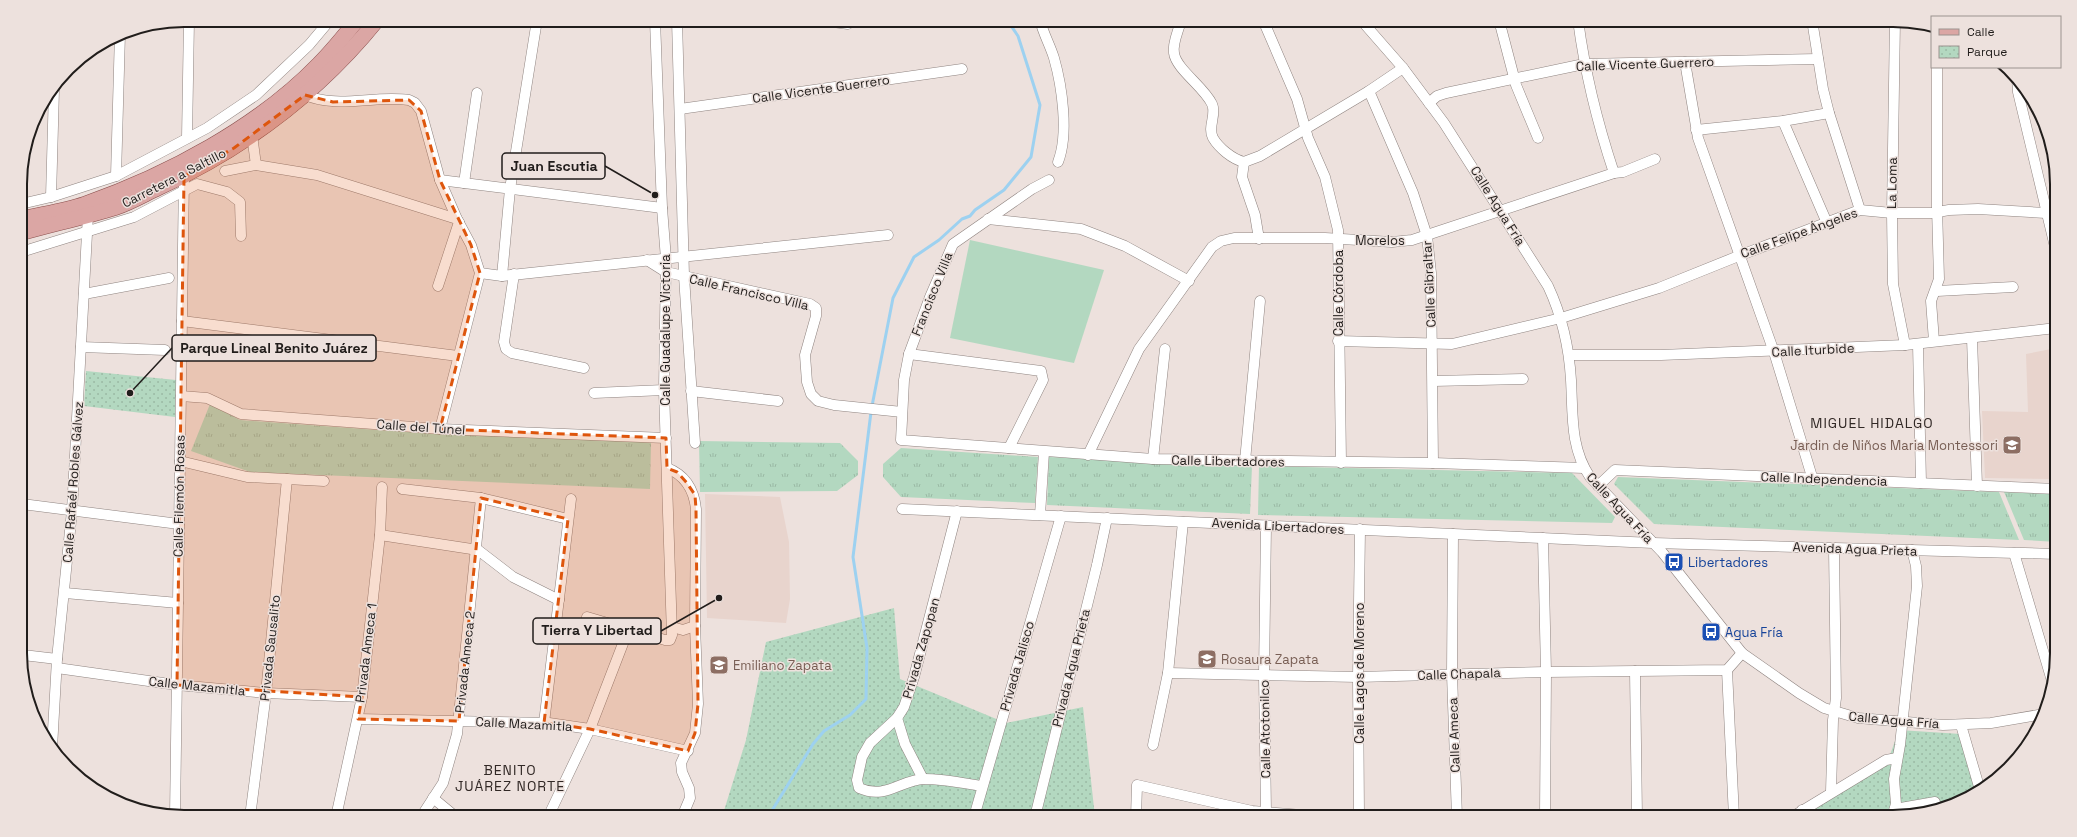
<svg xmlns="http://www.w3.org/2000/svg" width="2077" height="837" viewBox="0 0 2077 837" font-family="'Space Grotesk',sans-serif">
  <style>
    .built { fill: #e8d4cd }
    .grass { fill: url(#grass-tufts) }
    .park { fill: url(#park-dots) }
    .pitch { fill: #b3d8c0 }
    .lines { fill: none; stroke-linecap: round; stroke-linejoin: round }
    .stream { stroke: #9dd1f0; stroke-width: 3 }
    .minor-casing { stroke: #8f8480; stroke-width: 11 }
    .primary-casing { stroke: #8a4f4d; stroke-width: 16 }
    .minor { stroke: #fff; stroke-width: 10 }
    .primary { stroke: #dba6a4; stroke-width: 15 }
    .marked { fill: #de560d; fill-opacity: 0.2; stroke: #de560d; stroke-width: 3; stroke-dasharray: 8 5; stroke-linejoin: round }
    .labels { text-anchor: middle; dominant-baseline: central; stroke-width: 3; stroke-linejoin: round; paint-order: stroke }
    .street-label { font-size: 13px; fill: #211d1b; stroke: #ede1dd }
    .education-label { font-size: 13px; fill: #785e54; stroke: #ede1dd; text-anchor: start }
    .transit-label { font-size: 13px; fill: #164399; stroke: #ede1dd; text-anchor: start }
    .neighbourhood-label { font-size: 14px; letter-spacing: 1px; fill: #312825; stroke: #ede1dd }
    .rim { fill: none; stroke: #211d1b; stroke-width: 2 }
    .leader { fill: none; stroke: #211d1b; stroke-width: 1.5 }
    .callout-dot { fill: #211d1b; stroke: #ede1dd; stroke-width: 1.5 }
    .callout { fill: #ede1dd; stroke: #211d1b; stroke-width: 1.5 }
    .callout-label { font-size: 14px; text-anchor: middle; font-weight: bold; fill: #211d1b }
  </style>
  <defs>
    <pattern id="grass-tufts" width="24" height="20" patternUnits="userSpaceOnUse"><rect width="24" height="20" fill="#b3d8c0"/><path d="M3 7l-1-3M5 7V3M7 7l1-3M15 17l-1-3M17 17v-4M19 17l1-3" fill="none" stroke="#9ab9a4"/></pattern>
    <pattern id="park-dots" width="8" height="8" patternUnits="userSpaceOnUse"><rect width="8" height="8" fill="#b3d8c0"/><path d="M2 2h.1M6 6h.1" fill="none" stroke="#9ab9a4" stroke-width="1.8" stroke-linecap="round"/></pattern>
  </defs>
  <rect width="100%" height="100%" fill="#ede1dd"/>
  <g class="built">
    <path d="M2056,348V479L1985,478L1982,411L2028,412L2026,354Z"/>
    <path d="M705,494L780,497L789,542L790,599L786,623L707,618Z"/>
  </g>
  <g class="grass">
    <path d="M210,404L240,420L378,430L651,442L650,489L250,472L191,451Z"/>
    <path d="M699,441L840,443L858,461V475L837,491L700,492Z"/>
    <path d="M901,448L1038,457L1035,503L901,497L883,477V464Z"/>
    <path d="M1049,457L1252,466L1250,514L1047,505Z"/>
    <path d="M1259,466L1572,473L1615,517L1612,523L1258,515Z"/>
    <path d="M1618,477L1999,492L2019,540L1654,524L1614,484Z"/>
    <path d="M2004,492L2057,494V542L2024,540Z"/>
  </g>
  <g class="park">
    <path d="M86,371L176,380L175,417L84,406Z"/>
    <path d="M894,608L900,679L1006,723L1083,707L1095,817H722L746,740L766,642Z"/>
    <path d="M1899,730L1961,734L1980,790L1946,808L1904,817H1793L1890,755Z"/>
  </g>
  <path class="pitch" d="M970,240L1104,270L1074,363L950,338Z"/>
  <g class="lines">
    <g class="stream">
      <path d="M872,406L893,298L914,257L939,240L962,219L970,216L975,210L1004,190L1031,157L1040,105L1018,36L1007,20"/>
      <path d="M768,817L813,744L824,731L850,715L866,699L867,648L853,557L871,412"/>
    </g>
    <g class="minor-casing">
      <g id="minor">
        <path d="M677,20L684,276L695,443"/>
        <path d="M818,20L848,24"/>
        <path d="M1040,20C1043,33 1050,45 1054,58C1062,86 1069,134 1058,162"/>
        <path d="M1181,20C1179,30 1172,43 1174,53C1176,69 1204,87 1212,104C1217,115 1207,127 1213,138C1219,148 1232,159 1244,162"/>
        <path d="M1263,20L1297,99L1308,138L1325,177L1338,230L1341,463"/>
        <path d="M1361,20L1403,68L1444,123L1548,286C1562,316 1569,346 1571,380C1573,414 1570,448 1590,477L1662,552L1742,653L1799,693L1824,708L1858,718L1943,725L1991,723L2044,714"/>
        <path d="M1499,20L1516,85L1538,138"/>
        <path d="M1578,20C1585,73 1597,122 1614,173"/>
        <path d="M1812,20L1823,89L1829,113L1860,210"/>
        <path d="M1895,20L1892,213L1893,284L1905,345"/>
        <path d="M1685,62L1698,138L1774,352L1813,480"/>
        <path d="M2017,78L2018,92L2056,251"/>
        <path d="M1369,91L1413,193L1427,236L1431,273L1433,463"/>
        <path d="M305,95C338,109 374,95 409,100L415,103L421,111L440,180L457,219L471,245L480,273L440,429"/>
        <path d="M1429,103L1437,96L1446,93L1584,64L1818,59"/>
        <path d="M680,109L962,69"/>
        <path d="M1783,121L1827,223"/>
        <path d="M1696,130L1783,121L1829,113"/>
        <path d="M252,135L256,165"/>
        <path d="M187,138L189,20"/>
        <path d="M1244,162L1260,156L1369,91L1403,68"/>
        <path d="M1244,162L1242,177L1255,215L1259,239"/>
        <path d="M225,171L256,165L317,175L457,219"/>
        <path d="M116,176L120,33"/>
        <path d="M440,180L662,208"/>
        <path d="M1049,180L1032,189L953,244L930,297L909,354L904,380L901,440L1153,459L1433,463L1584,468"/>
        <path d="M464,183L477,93"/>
        <path d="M51,197L54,89"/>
        <path d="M21,204L51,197L116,176L207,128L256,95L309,45L330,20"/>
        <path d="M988,219L1081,229L1125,246L1189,281"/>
        <path d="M21,252L134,217L197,184L227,192L240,202L241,236"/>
        <path d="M647,260L666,272L810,304L816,308V316L805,355L807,382L811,394L818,401L834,405L902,412"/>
        <path d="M480,273L502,276L888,235"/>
        <path d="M514,274L504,342L506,349L512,353L584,368"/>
        <path d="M502,276L510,189L537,20"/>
        <path d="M438,286L459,222"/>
        <path d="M1937,291L2013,287"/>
        <path d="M84,294L169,278"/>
        <path d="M182,321L458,356"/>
        <path d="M1972,338L1977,486"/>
        <path d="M1338,341L1452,344L1561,318L1659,288L1741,255L1860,210L1892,213H1932L1949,210L1978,209L2046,213"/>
        <path d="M1934,341L1931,301L1939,279L1937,207V67"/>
        <path d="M1918,344L1921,483"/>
        <path d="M81,347L165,350"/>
        <path d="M909,354L1041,371L1043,380L1009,448"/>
        <path d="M1569,355H1661L1905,345L2056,328"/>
        <path d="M1433,381L1523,379"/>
        <path d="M691,391L778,401"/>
        <path d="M594,393L664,390"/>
        <path d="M181,396L207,398L241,414L440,429L666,438"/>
        <path d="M1088,455L1139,349L1212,247L1221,241L1234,238H1325L1392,242L1412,240L1614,173L1623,172L1655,159"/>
        <path d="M1153,459L1165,349"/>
        <path d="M180,461L247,477L324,481"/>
        <path d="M1245,461L1260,301"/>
        <path d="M667,468C685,475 694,490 696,509L695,626L698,704L695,733L681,763L682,772L689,788L690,798L682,817"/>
        <path d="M1598,486L1615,470L2057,489"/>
        <path d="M402,489L481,498L568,519"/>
        <path d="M22,504L179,524"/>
        <path d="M902,509L1653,543L2057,554"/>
        <path d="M957,511L914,677L904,707L897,718L870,743L862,757L857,780L859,788C886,800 900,780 924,779C943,779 963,783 982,786"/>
        <path d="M1040,515L1044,452"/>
        <path d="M1266,525L1264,675L1266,812"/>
        <path d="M1453,534L1452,674L1457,817"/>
        <path d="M380,535L478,550L513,577L559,600"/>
        <path d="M1543,538L1546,672L1545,817"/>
        <path d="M2014,553L2052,681"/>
        <path d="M65,593L178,603"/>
        <path d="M587,617L665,640H670L672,635L664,390L666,259L662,208L655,20"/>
        <path d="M672,627L683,630L695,626"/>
        <path d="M23,655L57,659"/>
        <path d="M57,668L177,685L266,693L362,697"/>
        <path d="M1727,670L1734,817"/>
        <path d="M1635,671L1637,817"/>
        <path d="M1168,673L1358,677L1546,672L1727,670L1742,653"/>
        <path d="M897,718L905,744L923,779"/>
        <path d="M358,719L549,723L590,729L688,751"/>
        <path d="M544,723L571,499"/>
        <path d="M1961,725L1980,790"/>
        <path d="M1153,745L1168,673L1183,522"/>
        <path d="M52,748L57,659L72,511L88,215"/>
        <path d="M1831,792L1833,720L1836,698L1834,548"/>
        <path d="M433,798L456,817"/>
        <path d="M1895,809L1935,802"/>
        <path d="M1802,810L1811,817"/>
        <path d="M175,816L184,176"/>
        <path d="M250,817L266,693L287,479"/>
        <path d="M336,817L362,697L380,535L382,487"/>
        <path d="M421,817L443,783L457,734L481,498"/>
        <path d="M548,817L590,729L629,628"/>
        <path d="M974,817L1061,516"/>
        <path d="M1035,817L1097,565L1107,518"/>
        <path d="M1136,817L1137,785L1252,811L1328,817"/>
        <path d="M1226,817V806"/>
        <path d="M1359,817L1358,677L1360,529"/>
        <path d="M1792,817L1886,760L1897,758"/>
        <path d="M1892,817L1896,804L1894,779L1900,745L1917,586L1916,566L1912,550"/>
      </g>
    </g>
    <g class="primary-casing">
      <g id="primary">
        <path d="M21,219C42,214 65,211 85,204C168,175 258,127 319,64C333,50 345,35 357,20"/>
        <path d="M21,233C53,224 85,217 117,207C131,202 145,194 158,188C243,149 318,93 377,20"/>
      </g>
    </g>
    <use href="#minor" class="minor"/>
    <use href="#primary" class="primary"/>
  </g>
  <path class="marked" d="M305,95L333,102L409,100L421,111L440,180L471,245L480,273L440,429L666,438L667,468L677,472L687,483L695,495L696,509L698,704L695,733L688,751L590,729L544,723L568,519L481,498L459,721L358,719L362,697L177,685L184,176L234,148Z"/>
  <defs>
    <g id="school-square" transform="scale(1)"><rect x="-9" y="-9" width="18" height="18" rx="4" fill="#8d6e63" stroke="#ede1dd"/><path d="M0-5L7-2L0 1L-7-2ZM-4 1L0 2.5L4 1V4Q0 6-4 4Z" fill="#fff"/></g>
    <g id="bus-square" transform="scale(1)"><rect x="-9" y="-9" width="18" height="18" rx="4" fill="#1a4fb4" stroke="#ede1dd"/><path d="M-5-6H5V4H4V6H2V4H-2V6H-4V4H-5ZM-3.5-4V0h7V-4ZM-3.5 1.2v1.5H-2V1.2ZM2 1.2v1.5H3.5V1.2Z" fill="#fff"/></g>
  </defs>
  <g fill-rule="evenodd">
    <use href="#school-square" x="2012" y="445"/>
    <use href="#bus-square" x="1674" y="562"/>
    <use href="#bus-square" x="1711" y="632"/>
    <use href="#school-square" x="1207" y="659"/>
    <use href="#school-square" x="719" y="665"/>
  </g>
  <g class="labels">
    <g class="street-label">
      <text transform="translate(1645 64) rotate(-2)">Calle Vicente Guerrero</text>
      <text transform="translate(821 89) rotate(-8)">Calle Vicente Guerrero</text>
      <text transform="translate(174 178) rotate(-27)">Carretera a Saltillo</text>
      <text transform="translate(1892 183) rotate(-89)">La Loma</text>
      <text transform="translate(1498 206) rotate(58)">Calle Agua Fría</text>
      <text transform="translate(1799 233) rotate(-20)">Calle Felipe Ángeles</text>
      <text x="1380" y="240">Morelos</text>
      <text transform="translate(1429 284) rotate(-93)">Calle Gibraltar</text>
      <text transform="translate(749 292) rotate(13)">Calle Francisco Villa</text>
      <text transform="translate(1338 293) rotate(-90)">Calle Córdoba</text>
      <text transform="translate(932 294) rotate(-68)">Francisco Villa</text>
      <text transform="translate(665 330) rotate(-90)">Calle Guadalupe Victoria</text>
      <text transform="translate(1813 350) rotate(-3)">Calle Iturbide</text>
      <text transform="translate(421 427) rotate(4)">Calle del Túnel</text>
      <text transform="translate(1228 461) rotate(1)">Calle Libertadores</text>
      <text transform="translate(1824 479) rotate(2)">Calle Independencia</text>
      <text transform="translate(73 482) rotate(-86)">Calle Rafaél Robles Gálvez</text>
      <text transform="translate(179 496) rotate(-89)">Calle Filemón Rosas</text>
      <text transform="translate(1620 508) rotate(47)">Calle Agua Fría</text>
      <text transform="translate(1278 526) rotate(3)">Avenida Libertadores</text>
      <text transform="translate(1855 549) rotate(2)">Avenida Agua Prieta</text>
      <text transform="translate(270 648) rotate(-84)">Privada Sausalito</text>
      <text transform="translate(921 648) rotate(-74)">Privada Zapopan</text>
      <text transform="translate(366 653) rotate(-83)">Privada Ameca 1</text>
      <text transform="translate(465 662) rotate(-84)">Privada Ameca 2</text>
      <text transform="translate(1017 666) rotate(-74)">Privada Jalisco</text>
      <text transform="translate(1071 668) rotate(-76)">Privada Agua Prieta</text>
      <text transform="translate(1359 673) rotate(-90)">Calle Lagos de Moreno</text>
      <text transform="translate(1459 674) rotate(-2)">Calle Chapala</text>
      <text transform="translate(197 686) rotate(6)">Calle Mazamitla</text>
      <text transform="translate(1894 720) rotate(5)">Calle Agua Fría</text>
      <text transform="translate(524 724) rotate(3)">Calle Mazamitla</text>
      <text transform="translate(1265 729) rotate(-91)">Calle Atotonilco</text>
      <text transform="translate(1454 735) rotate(-92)">Calle Ameca</text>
    </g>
    <g class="education-label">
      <text x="1998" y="445" text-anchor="end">Jardin de Niños Maria Montessori</text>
      <text x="1221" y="659">Rosaura Zapata</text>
      <text x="733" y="665">Emiliano Zapata</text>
    </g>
    <g class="transit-label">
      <text x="1688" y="562">Libertadores</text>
      <text x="1725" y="632">Agua Fría</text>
    </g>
    <g class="neighbourhood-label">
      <text x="1872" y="423">MIGUEL HIDALGO</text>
      <text x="510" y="770">BENITO<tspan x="510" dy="16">JUÁREZ NORTE</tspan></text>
    </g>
  </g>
  <path d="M0 0H2077V837H0ZM184 27H1893A157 157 0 0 1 2050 184V653A157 157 0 0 1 1893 810H184A157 157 0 0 1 27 653V184A157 157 0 0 1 184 27Z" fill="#ede1dd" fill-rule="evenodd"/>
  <path class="rim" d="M184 27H1893A157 157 0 0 1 2050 184V653A157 157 0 0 1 1893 810H184A157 157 0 0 1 27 653V184A157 157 0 0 1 184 27Z"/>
  <path class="leader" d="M655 195L605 166M130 393L172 348M719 598L661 631"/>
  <g class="callout-dot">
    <circle cx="655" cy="195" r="4"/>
    <circle cx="130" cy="393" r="4"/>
    <circle cx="719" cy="598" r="4"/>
  </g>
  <g class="callout">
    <rect x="502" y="153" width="103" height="26" rx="4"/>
    <rect x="172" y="335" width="204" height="26" rx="4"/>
    <rect x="533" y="618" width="128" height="26" rx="4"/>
  </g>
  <g class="callout-label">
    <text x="554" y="171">Juan Escutia</text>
    <text x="274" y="353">Parque Lineal Benito Juárez</text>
    <text x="597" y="635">Tierra Y Libertad</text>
  </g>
  <rect x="1931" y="16" width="130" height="52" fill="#ede1dd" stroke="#9b938f"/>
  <rect x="1939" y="29" width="20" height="6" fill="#dba6a4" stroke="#9b938f"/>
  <text x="1967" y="36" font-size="12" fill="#211d1b">Calle</text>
  <rect x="1939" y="46" width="20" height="12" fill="url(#park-dots)" stroke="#9b938f"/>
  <text x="1967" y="56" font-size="12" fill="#211d1b">Parque</text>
</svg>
